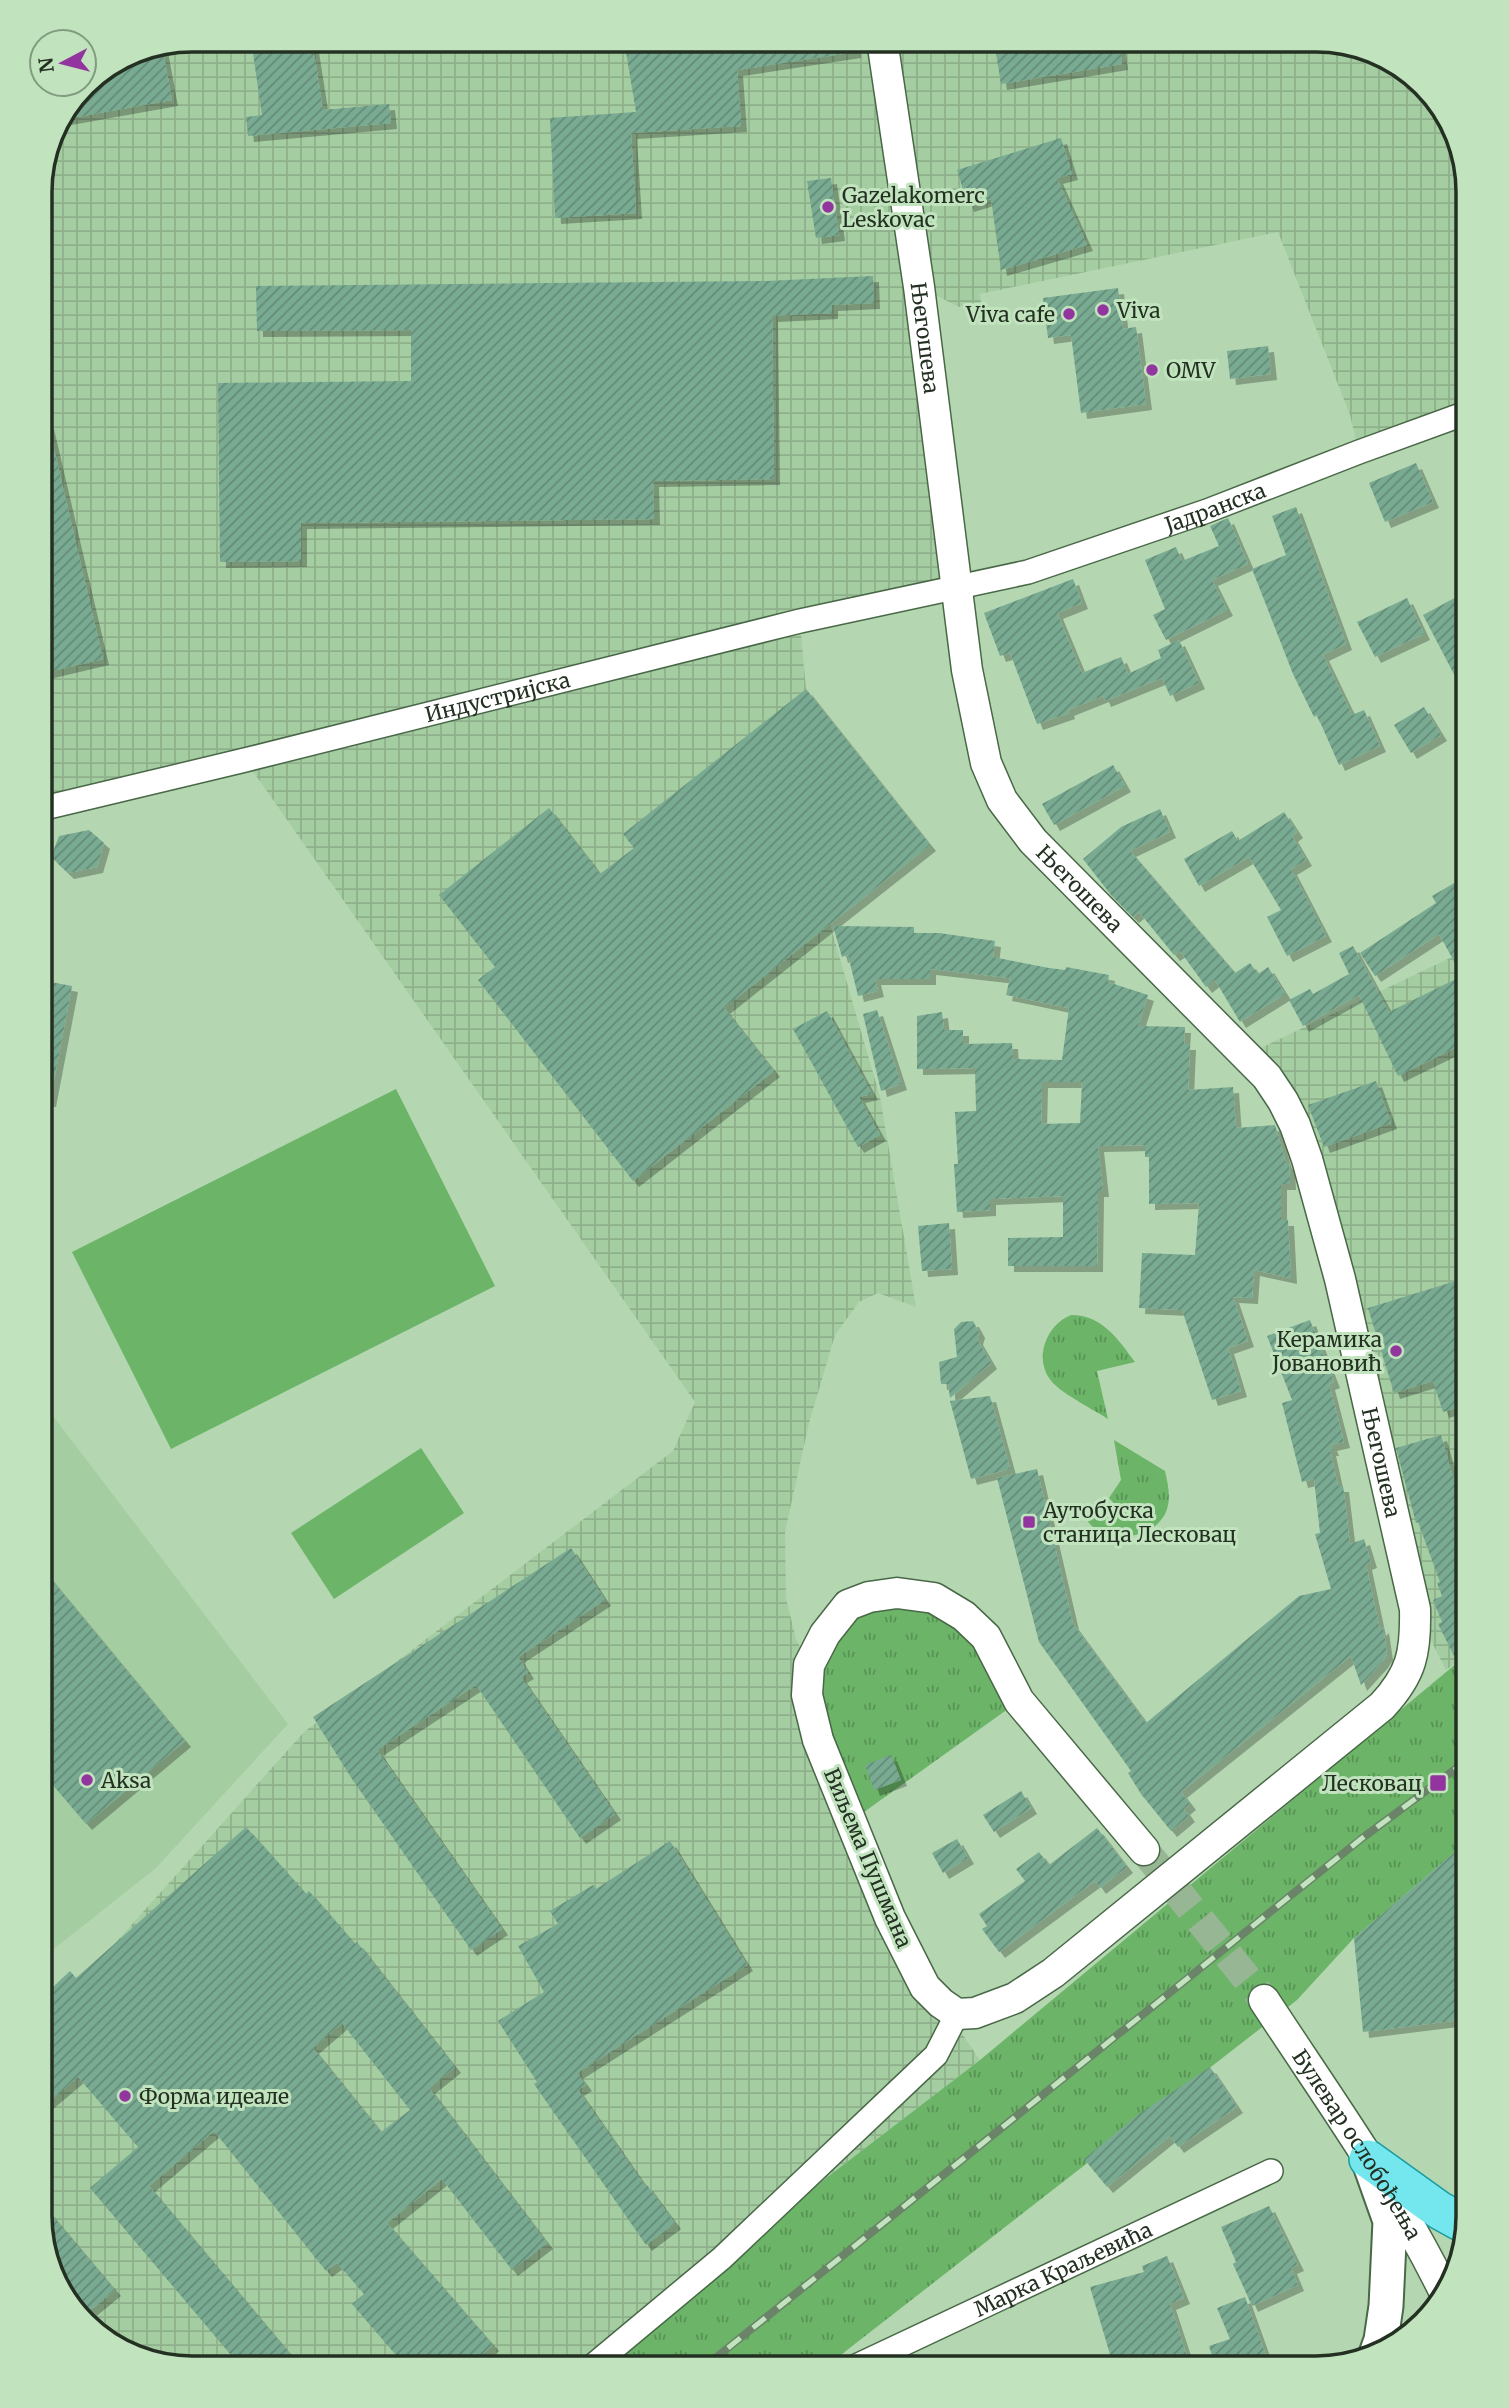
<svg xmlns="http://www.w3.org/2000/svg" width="1509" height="2408" viewBox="0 0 1509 2408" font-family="Merriweather,serif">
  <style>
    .built { fill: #a5cda2 }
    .industrial { fill: url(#industrial-grid) }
    .grass { fill: url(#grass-tufts) }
    .pitch { fill: #6bb468 }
    .building { fill: url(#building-hatch); fill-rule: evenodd; filter: url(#shadow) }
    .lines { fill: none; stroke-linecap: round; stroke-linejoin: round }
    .tertiary-tunnel { stroke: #97b694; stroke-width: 30; stroke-dasharray: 30 15; stroke-linecap: butt }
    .minor-casing { stroke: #496847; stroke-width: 26 }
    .tertiary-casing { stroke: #496847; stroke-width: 33 }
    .secondary-casing { stroke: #496847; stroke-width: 37 }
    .primary-casing { stroke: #1b9c9f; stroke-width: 40 }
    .minor { stroke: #fff; stroke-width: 23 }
    .tertiary { stroke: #fff; stroke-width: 30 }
    .secondary { stroke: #fff; stroke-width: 33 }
    .primary { stroke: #73e6ee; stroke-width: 37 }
    .rail-casing { stroke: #6b8369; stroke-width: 8 }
    .rail { stroke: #c1e4be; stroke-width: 5; stroke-dasharray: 16; stroke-linecap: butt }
    .poi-dot { fill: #93359f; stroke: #c1e4be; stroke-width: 2.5 }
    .labels { text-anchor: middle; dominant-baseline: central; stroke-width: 6; stroke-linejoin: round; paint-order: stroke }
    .poi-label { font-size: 21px; fill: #233022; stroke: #c1e4be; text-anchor: start }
    .street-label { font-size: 21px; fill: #233022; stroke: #c1e4be }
    .rim { fill: none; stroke: #233022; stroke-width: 3.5 }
  </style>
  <defs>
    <pattern id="industrial-grid" width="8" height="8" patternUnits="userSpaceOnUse" patternTransform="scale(1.75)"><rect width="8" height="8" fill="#a5cda2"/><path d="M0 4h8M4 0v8" fill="none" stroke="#8eb08b"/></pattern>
    <pattern id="grass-tufts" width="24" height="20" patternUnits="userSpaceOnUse" patternTransform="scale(1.75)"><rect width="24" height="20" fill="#6bb468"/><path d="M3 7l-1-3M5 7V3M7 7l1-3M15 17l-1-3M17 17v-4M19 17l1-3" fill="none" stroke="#589355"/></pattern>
    <pattern id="building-hatch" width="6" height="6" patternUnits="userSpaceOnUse" patternTransform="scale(1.75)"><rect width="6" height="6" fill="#79aa92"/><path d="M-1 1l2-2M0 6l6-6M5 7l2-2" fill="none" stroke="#638b77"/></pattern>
    <filter id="shadow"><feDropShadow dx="6" dy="6" stdDeviation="0" flood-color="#0004"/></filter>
  </defs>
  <rect width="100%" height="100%" fill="#b4d7b1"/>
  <path class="built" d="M40,1399L288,1724L156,1868L40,1960Z"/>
  <g class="industrial">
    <path d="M193,40L1326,41L1401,66L1453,125L1469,193V412L1359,452L1350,415L1278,232L980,294L981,302L959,307L919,287L956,589L800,622L806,689L930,845L830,924L880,1097L916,1307L878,1293L859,1302L835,1335L809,1423L785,1532L786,1598L796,1639L809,1665L807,1695L941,2003L980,2060L722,2258L590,2368L183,2367L108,2342L56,2283L40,2215V2027L304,1732L673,1451L695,1402L245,760L40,809L41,334L52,332L41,259V183L56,126L85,85L135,52Z"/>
    <path d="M1469,949V1653L1446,1670L1415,1609L1307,1159L1246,1055Z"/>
  </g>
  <g class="grass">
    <path d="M41,259L52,332L41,334Z"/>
    <path d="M1071,1315C1102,1315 1118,1339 1135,1362L1097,1371L1108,1419C1094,1410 1063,1394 1053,1383C1032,1360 1046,1325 1071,1315Z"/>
    <path d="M1114,1440L1165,1471C1168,1484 1172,1501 1165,1514C1153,1537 1119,1542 1098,1530C1087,1525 1084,1514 1079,1504L1113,1520L1120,1510L1109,1498L1121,1480Z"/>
    <path d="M869,1597L964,1616L1019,1701L850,1822L809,1665Z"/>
    <path d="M1469,1653V1840L1354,1938L1297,2000L824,2368H590L722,2258L980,2060Z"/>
  </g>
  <g class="pitch">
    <path d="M396,1089L495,1286L171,1449L72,1252Z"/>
    <path d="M421,1448L464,1513L334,1599L291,1533Z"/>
  </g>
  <g class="building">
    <path d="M251,40H312L323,110L389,104L391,123L248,136L246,117L262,115Z"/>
    <path d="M624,40H854L855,52L737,70L741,126L631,133L636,213L555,218L550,118L636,112Z"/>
    <path d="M994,41H1119L1122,64L1001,84Z"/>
    <path d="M162,46L172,100L60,120L85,85L135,52Z"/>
    <path d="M1061,138L1072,174L1057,178L1087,245L1001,270L991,199L968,206L957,170Z"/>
    <path d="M831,178L839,235L816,238L807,181Z"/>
    <path d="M873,276L874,303L832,305V313L772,316L774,479L653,481L654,519L301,523V561L220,562L218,383L411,381V330L257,331L256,286L767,281Z"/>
    <path d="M1118,288L1123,329L1136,327L1146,404L1081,413L1071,335L1048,338L1043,298Z"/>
    <path d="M1268,346L1271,374L1230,379L1227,351Z"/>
    <path d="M48,423L103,659L40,674L41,424Z"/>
    <path d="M1416,463L1433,502L1385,522L1369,483Z"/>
    <path d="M1296,507L1346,644L1323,655L1352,715L1364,710L1380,746L1339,765L1317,715L1314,717L1293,674L1252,569L1286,555L1272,516Z"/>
    <path d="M1228,518L1248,564L1212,580L1227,610L1166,640L1153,615L1165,609L1145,560L1176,547L1182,561L1219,546L1210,526Z"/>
    <path d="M1073,579L1082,603L1057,613L1082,673L1121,657L1128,674L1161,658L1158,650L1179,640L1199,683L1170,696L1162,678L1105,701L1103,696L1068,710L1069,713L1037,724L1010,653L1000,656L984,613Z"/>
    <path d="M1460,595L1469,610V703L1423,615Z"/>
    <path d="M1407,598L1424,634L1375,657L1357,622Z"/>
    <path d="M806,689L930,845L724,1008L774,1071L633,1181L478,980L495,967L439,895L549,808L600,874L634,848L623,834Z"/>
    <path d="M1424,707L1441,735L1411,753L1394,725Z"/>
    <path d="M1113,765L1125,786L1054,825L1042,804Z"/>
    <path d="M1160,809L1170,832L1130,851L1235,973L1250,963L1258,974L1268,967L1285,994L1240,1022L1215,980L1206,987L1180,951L1174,955L1139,912L1133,917L1111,895L1083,859L1121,827Z"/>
    <path d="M1284,812L1297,832L1292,836L1306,860L1291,869L1326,936L1287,956L1267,917L1281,910L1249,857L1199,886L1184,859L1232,831L1238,841Z"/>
    <path d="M89,830L104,843L97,867L68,873L51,857L59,836Z"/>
    <path d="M1456,882L1469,903V1041L1398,1076L1359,995L1303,1026L1289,1000L1310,989L1313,994L1349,974L1339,953L1353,946L1389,1012L1462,976L1439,934L1375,976L1360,953L1436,903L1432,896Z"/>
    <path d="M833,926L914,927V933H939L995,941L993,957L1049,968L1065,970L1066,967L1109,975L1108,982L1148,995L1138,1026L1185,1027L1184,1044H1190L1188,1090L1233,1087L1236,1128L1275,1125L1286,1163H1289L1290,1184H1281V1220H1288L1291,1278L1254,1270L1252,1298L1233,1297L1248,1341L1228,1348L1241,1391L1212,1400L1182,1310L1139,1308L1142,1253L1195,1255L1199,1203L1149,1204V1157H1145V1145L1098,1146L1103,1191H1098L1097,1266H1008V1238L1063,1237V1196L990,1199V1210L957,1212L954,1164H958L955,1112L976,1111L975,1068L917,1069V1016L942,1012L944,1030H963V1044L1012,1043L1013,1059L1062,1060L1069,1008L1006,995L1010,978L930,969V979H875L878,991L858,996L848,955L842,957ZM1042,1082H1082L1080,1123L1041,1124Z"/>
    <path d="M40,980L72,986L50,1101L40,1100Z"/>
    <path d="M877,1010L901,1084L881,1091L863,1014Z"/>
    <path d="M827,1011L872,1094L859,1097L880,1135L858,1147L793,1029Z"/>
    <path d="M1376,1081L1391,1123L1324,1147L1308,1105Z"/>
    <path d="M949,1223L952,1269L922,1271L918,1226Z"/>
    <path d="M1469,1277V1404L1443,1412L1433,1381L1394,1393L1368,1308Z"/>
    <path d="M1310,1320L1334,1382L1329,1384L1344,1442L1331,1445L1333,1450H1330L1338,1486H1343L1350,1544L1364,1539L1371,1562L1366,1564L1380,1630L1383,1627L1387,1654L1382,1662L1361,1685L1351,1656L1181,1792L1190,1804L1184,1809L1189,1816L1171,1831L1141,1794L1128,1773L1131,1771L1039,1642L997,1478L1037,1469L1073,1624L1146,1723L1299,1596L1331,1589L1315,1534L1320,1533L1314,1479L1302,1482L1282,1403L1292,1400L1267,1336Z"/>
    <path d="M973,1321L979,1332L977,1339L991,1363L950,1398L948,1384H941L939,1362L957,1357L954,1329L961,1322Z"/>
    <path d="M990,1396L1010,1469L971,1479L950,1401Z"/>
    <path d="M1441,1435L1453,1477L1462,1474L1469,1500V1504L1457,1507L1469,1538V1548L1453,1554L1469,1596V1645L1454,1656L1438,1624L1442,1622L1433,1600L1442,1596L1437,1583L1440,1582L1418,1522L1416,1523L1396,1448Z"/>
    <path d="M571,1548L605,1600L518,1657L528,1673L521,1677L615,1814L580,1838L476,1685L377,1750L502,1929L471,1950L352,1779L313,1717Z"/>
    <path d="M40,1566L185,1741L86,1824L40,1770Z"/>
    <path d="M891,1755L901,1780L874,1790L865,1765Z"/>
    <path d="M1021,1791L1031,1808L994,1832L983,1815Z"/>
    <path d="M246,1827L306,1894L309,1891L355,1944L357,1942L455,2067L429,2088L547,2243L512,2270L442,2179L387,2223L493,2345L467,2368H407L352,2304L364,2294L337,2263L326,2271L214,2131L149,2186L301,2367H241L90,2188L138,2147L78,2077L40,2109V1999L70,1971L76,1978ZM342,2023L410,2110L381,2132L313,2048Z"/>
    <path d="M1097,1828L1127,1867L1100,1888L1095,1881L999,1952L982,1929L987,1926L979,1914L1025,1881L1016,1869L1039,1852L1049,1865Z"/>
    <path d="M957,1839L968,1858L943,1873L932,1853Z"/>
    <path d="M1469,1840V2008L1452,2021L1363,2032L1354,1938Z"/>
    <path d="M670,1841L747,1965L577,2073L586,2085L578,2090L645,2186L647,2185L675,2223L646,2245L534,2084L537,2082L498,2021L544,1992L518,1946L558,1924L550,1911L593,1885L596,1889Z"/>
    <path d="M1210,2067L1237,2107L1178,2147L1170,2136L1107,2187L1084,2159L1139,2114Z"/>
    <path d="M40,2201L115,2290L87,2313L54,2274L40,2215Z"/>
    <path d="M1269,2206L1298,2265L1291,2268L1298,2285L1252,2306L1233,2264L1236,2262L1221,2227Z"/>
    <path d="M1167,2256L1184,2298L1170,2304L1191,2368H1114L1090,2287L1144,2272L1142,2266Z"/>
    <path d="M1245,2297L1269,2364L1258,2368H1216L1209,2346L1230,2339L1217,2308Z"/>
  </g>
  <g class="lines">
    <path class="tertiary-tunnel" d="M1144,1850L1264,2000"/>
    <g class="minor-casing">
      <g id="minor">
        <path id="s1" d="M40,809L245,760L800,621L1028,572L1207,511L1359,452L1469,412"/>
        <path d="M590,2368L722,2258L936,2055L957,2014"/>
        <path id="s2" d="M852,2368L1271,2171"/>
      </g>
    </g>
    <g class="tertiary-casing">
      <g id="tertiary">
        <path id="s3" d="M882,40L919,287L967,670L986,763L1002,800L1033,841L1267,1077L1283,1101L1295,1125L1307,1159L1340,1279L1415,1609C1416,1652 1412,1674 1382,1706L1053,1973L1015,1998L975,2013L957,2014L941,2003L925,1987L890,1918L818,1740L807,1695L809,1665L825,1634L848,1605L869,1597L897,1593L934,1598L964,1616L986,1637L1019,1701L1144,1850"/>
        <path id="s4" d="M1264,2000C1326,2095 1395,2190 1445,2293"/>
      </g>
    </g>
    <g class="secondary-casing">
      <path id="secondary" d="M1368,2159L1390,2221L1386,2306L1381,2340L1376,2354"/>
    </g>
    <g class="primary-casing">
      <path id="primary" d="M1368,2159L1439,2210L1466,2225"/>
    </g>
    <use href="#minor" class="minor"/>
    <use href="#tertiary" class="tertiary"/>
    <use href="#secondary" class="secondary"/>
    <use href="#primary" class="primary"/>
    <g class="rail-casing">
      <path id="rail" d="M703,2368L1361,1839L1469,1759"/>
    </g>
    <use href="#rail" class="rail"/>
  </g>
  <g class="poi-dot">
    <circle cx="828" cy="207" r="7"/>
    <circle cx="1103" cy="310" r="7"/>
    <circle cx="1069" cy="314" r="7"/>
    <circle cx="1152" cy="370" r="7"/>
    <circle cx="1396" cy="1351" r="7"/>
    <rect x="1022" y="1515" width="14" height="14" rx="3.5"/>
    <circle cx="87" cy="1780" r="7"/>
    <rect x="1429" y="1774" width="18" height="18" rx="3.5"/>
    <circle cx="125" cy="2096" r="7"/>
  </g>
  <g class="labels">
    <g class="poi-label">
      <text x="842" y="195">Gazelakomerc<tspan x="842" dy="24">Leskovac</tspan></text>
      <text x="1117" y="310">Viva</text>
      <text x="1055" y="314" text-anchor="end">Viva cafe</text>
      <text x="1166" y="370">OMV</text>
      <text x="1382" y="1339" text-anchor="end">Керамика<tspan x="1382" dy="24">Јовановић</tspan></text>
      <text x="1043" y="1510">Аутобуска<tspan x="1043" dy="24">станица Лесковац</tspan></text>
      <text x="101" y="1780">Aksa</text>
      <text x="1422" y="1783" text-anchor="end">Лесковац</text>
      <text x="139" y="2096">Форма идеале</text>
    </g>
    <g class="street-label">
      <text stroke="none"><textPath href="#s3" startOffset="301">Његошева</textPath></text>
      <text stroke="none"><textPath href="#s1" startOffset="1214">Јадранска</textPath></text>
      <text stroke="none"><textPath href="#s1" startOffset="471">Индустријска</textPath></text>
      <text stroke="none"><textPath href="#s3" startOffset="889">Његошева</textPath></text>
      <text stroke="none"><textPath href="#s3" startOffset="1559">Његошева</textPath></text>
      <text transform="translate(868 1858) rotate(67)">Виљема Пушмана</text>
      <text stroke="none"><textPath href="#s4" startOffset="172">Булевар ослобођења</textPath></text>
      <text stroke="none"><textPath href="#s2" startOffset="233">Марка Краљевића</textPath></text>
    </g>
  </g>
  <path d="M0 0H1509V2408H0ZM192 52H1316A140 140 0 0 1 1456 192V2216A140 140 0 0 1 1316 2356H192A140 140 0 0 1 52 2216V192A140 140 0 0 1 192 52Z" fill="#c1e4be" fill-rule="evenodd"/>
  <path class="rim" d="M192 52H1316A140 140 0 0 1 1456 192V2216A140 140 0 0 1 1316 2356H192A140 140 0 0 1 52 2216V192A140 140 0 0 1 192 52Z"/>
  <g transform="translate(63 63) rotate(263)"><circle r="33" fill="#c1e4be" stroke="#829c80" stroke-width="2"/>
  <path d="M0-5L12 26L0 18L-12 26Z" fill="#93359f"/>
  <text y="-10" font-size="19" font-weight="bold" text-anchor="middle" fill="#233022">N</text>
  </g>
</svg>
